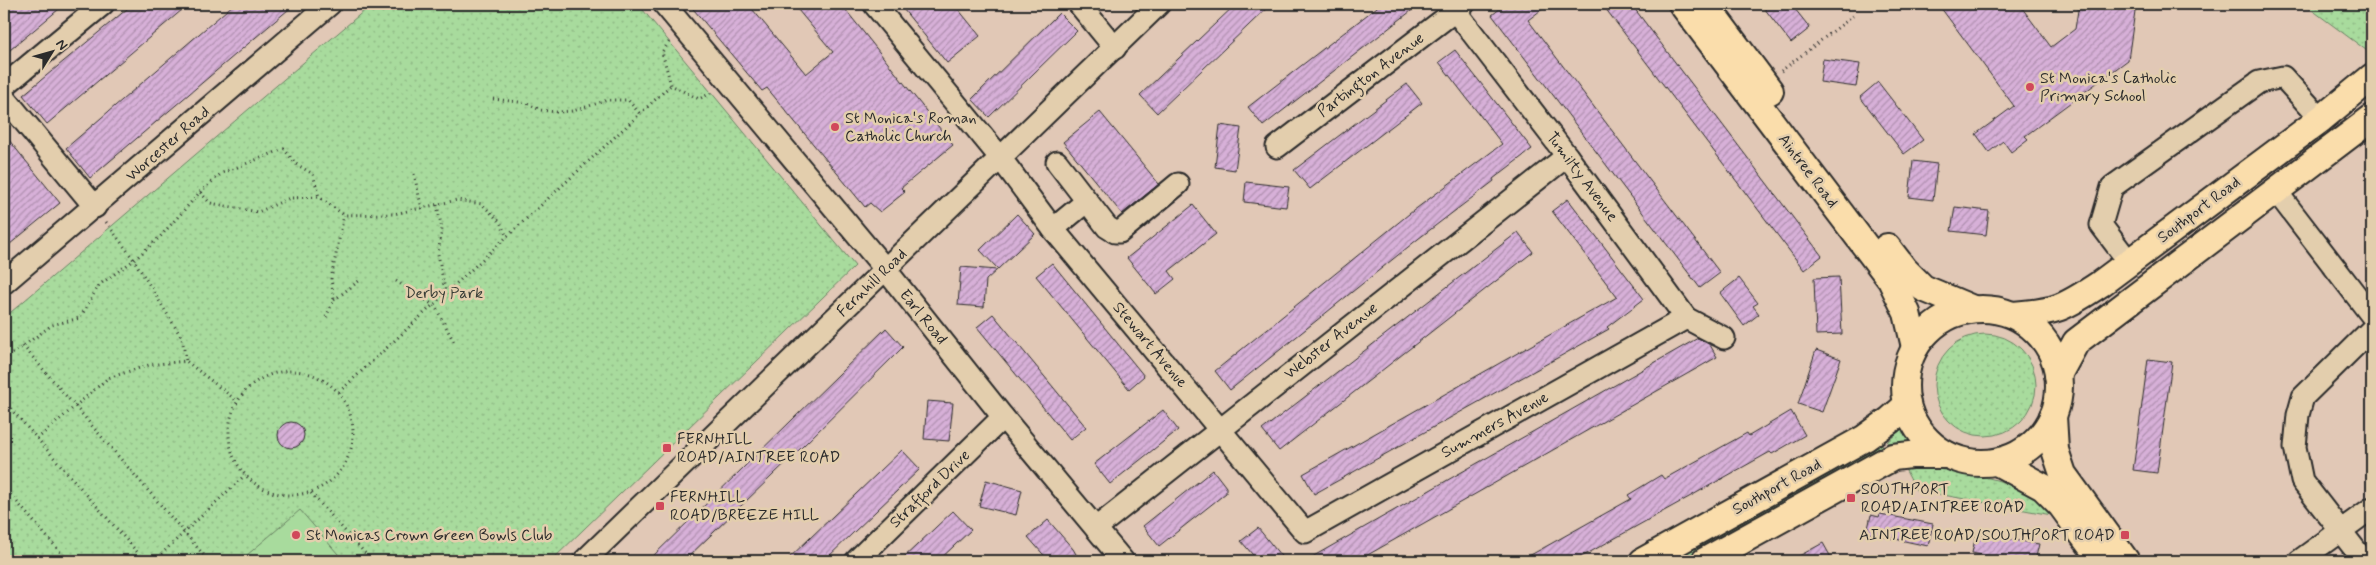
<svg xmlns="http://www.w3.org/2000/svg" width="2376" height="565" viewBox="0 0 2376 565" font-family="Mynerve,sans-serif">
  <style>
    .grass { fill: url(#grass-dots); stroke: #6a8364 }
    .pitch { fill: #a8db9d; stroke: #6a8364 }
    .building { fill: url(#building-hatch); stroke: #2b2b2b }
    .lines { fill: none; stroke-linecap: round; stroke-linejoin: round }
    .minor-casing { stroke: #2b2b2b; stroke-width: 25 }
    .major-casing { stroke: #2b2b2b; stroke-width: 30 }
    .path { stroke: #2b2b2b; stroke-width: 3; stroke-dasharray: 1 4; stroke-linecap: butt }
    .minor { stroke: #e3cead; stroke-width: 21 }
    .major { stroke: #faddab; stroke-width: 26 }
    .poi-dot { fill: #d1495b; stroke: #e3cead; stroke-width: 2 }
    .labels { text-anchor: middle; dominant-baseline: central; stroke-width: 5; stroke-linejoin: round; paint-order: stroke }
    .street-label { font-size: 16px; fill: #2b2b2b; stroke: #e3cead }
    .poi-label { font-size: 16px; fill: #2b2b2b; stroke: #e3cead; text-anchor: start }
    .park-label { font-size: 16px; fill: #383d36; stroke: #e3cead }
  </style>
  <defs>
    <pattern id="grass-dots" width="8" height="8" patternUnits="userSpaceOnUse" patternTransform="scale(1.25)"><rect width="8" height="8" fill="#a8db9d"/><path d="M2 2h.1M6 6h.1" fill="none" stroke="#91bc87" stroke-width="1.8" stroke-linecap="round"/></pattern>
    <pattern id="building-hatch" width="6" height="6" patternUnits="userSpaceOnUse" patternTransform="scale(1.25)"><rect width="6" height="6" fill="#d7b0d8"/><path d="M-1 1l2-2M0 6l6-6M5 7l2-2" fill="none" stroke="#af8faf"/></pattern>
  </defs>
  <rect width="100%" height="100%" fill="#e1c8b6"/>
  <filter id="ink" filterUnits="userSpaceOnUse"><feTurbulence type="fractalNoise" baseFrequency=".02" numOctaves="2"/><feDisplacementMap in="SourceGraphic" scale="10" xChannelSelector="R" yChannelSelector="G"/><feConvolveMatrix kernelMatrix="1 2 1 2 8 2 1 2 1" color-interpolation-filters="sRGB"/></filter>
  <g filter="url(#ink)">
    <g class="grass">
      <path d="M372,4H638L855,266L551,561H4V318Z"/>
      <path d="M2304,4H2372V51L2370,53Z"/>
      <circle cx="1985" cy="385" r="51"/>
      <path d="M1904,427L1913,440L1912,444L1892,450L1887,442Z"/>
      <path d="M1882,444L1886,452L1689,561H1671Z"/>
      <path d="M1925,467C1977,476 2018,476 2057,516L1916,490L1905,469Z"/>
    </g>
    <path class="pitch" d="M300,510L344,561H240Z"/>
    <g class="building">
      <path d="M4,4H65L4,55Z"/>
      <path d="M133,4H189L47,124L23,95Z"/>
      <path d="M234,4H295L90,178L66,148Z"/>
      <path d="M689,4H748L806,74L833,52L793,4H841L953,145L901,188L905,192L880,212L870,203L865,207L767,88L762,91Z"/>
      <path d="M899,4H954L980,36L947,63Z"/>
      <path d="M1236,4H1271L1157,113L1140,95Z"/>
      <path d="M1381,4H1420L1263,126L1248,107Z"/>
      <path d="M1506,4H1549L1528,20L1720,273L1700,288L1492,15Z"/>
      <path d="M1602,4H1631L1822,256L1804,270Z"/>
      <path d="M1761,4H1791L1810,28L1791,43Z"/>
      <path d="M1938,4H2019L2051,47L2075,29L2079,4H2136L2128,60L2025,136L2028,139L2011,152L2003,141L1989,152L1976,134L2014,106Z"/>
      <path d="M1059,13L1077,31L989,117L972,99Z"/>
      <path d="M1455,50L1532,149L1493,179L1494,181L1418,239L1230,390L1215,371L1409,214L1502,144L1439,62Z"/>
      <path d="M1823,59L1860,64L1856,87L1820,82Z"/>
      <path d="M1878,82L1923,140L1904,154L1860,97Z"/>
      <path d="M1407,84L1422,103L1310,189L1294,170Z"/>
      <path d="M1100,112L1159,184L1122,214L1063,142Z"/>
      <path d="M1220,125L1241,128L1235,170L1215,167Z"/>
      <path d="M4,134L60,203L4,249Z"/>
      <path d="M1913,161L1937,164L1933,200L1909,197Z"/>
      <path d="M1246,182L1289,187L1286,207L1244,202Z"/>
      <path d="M1568,199L1644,299L1607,327L1609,329L1314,494L1303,474L1617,297L1552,211Z"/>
      <path d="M1193,205L1216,234L1169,271L1175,279L1156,294L1127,258Z"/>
      <path d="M1955,207L1989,211L1986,235L1951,231Z"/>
      <path d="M1017,214L1035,234L998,269L980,250Z"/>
      <path d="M1518,232L1533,252L1279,451L1262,430Z"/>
      <path d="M1052,263L1144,376L1129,389L1036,276Z"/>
      <path d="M961,267L997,270L986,280L984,307L958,305Z"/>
      <path d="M1839,277L1842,334L1816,335L1814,278Z"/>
      <path d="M1739,278L1758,303L1753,306L1759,314L1744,326L1720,293Z"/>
      <path d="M993,314L1086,427L1070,440L977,327Z"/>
      <path d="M886,328L903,347L802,447L684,561H648Z"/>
      <path d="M1698,338L1710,345L1717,357L1357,561H1305Z"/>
      <path d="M1816,350L1841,359L1822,412L1798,404Z"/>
      <path d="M2148,359L2172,362L2157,473L2133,470Z"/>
      <path d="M927,401L953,403L949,441L924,439Z"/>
      <path d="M1163,410L1178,430L1110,484L1094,464Z"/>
      <path d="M1791,411L1805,435L1772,454L1770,452L1574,561H1520L1631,499L1628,495L1661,475L1664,479L1747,433L1749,436Z"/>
      <circle cx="291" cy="435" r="13"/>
      <path d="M902,450L920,469L854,532L824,561H786Z"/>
      <path d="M1213,470L1226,487V493L1159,546L1143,526Z"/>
      <path d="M986,480L1022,490L1016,515L979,506Z"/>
      <path d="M953,511L971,530L938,561H900Z"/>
      <path d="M1880,514L1933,524L1928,546L1867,533L1871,515L1879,517Z"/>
      <path d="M1048,520L1073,549L1080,561H1049L1028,537Z"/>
      <path d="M1258,528L1285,561H1258L1241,541Z"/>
      <path d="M1976,534L2039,544L2035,561H2011L1972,553Z"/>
      <path d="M1823,543L1833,561H1790Z"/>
    </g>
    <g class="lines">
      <g class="minor-casing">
        <g id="minor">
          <path d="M664,4L886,270L1003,417L1123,561"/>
          <path d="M874,4L999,156L1053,229L1305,532L1686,318"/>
          <path d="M1079,4L1115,48"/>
          <path d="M1450,4L1567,156L1686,318L1724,338"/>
          <path d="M4,86L103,4"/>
          <path d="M4,97L95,207"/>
          <path d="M1277,147L1464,4"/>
          <path d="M1057,162L1107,227L1115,232H1120L1178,184"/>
          <path d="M2276,191L2372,316"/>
          <path d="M1053,229L1087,201"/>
          <path d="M2129,262L2101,225L2112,187L2259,82L2283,77L2321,119"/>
          <path d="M4,283L330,4"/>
          <path d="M1096,528L1567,156"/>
          <path d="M584,561L1159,4"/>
          <path d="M856,561L1003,417"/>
          <path d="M2299,561L2372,508"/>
          <path d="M2364,561L2302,481L2295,447L2298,415L2303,397L2372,329"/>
        </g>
      </g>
      <g class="major-casing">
        <g id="major">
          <path d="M1682,4L1891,280L1907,313L1915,347"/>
          <path d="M1705,4L1770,91"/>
          <path d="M1887,247L1904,269L1923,288L1973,309"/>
          <circle cx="1982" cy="386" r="77"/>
          <path d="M2013,315C2056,312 2064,308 2100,284L2321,119L2372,77"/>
          <path d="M2058,375L2076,342L2372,118"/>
          <path d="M2053,416L2055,450L2063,474L2126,561"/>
          <path d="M1997,462L2043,487L2061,505L2102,561"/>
          <path d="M1643,561L1865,438L1890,420L1907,405"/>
          <path d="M1705,561L1893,457L1911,455H1947"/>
        </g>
      </g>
      <g class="path">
        <path d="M669,42L662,52L671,85L699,99L711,93"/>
        <path d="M1781,71L1853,16"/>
        <path d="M493,99L527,103L540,110L556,112L573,111L608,100H628L640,114"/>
        <path d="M414,174L422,209"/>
        <path d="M200,192L222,173L284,149L296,164L313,174L319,197"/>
        <path d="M437,205L442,229L438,254L446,295"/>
        <path d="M106,222L134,260L182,338L186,361"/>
        <path d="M396,281L435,306L455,344"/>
        <path d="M334,300L359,281"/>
        <path d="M326,317L334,300L331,279L344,215"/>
        <path d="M23,346L209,561"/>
        <path d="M4,360L52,325L80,318L99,285L134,260L160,237L200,192L210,203L258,212L290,198L319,197L344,215L394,214L457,200L482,204L500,222L507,237"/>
        <circle cx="291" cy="433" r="62"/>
        <path d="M339,392L671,85"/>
        <path d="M4,401L145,561"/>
        <path d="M37,439L108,378L149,365L186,361L237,401"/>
        <path d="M4,487L68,561"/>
        <path d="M311,493L372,561"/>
        <path d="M154,561L245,475"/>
      </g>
      <use href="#minor" class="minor"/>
      <use href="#major" class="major"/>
    </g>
  </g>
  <g class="poi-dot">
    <circle cx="2030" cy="87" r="5"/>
    <circle cx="835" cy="127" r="5"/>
    <rect x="662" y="443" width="10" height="10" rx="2.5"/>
    <rect x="1846" y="493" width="10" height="10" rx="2.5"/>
    <rect x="655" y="501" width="10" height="10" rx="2.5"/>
    <circle cx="296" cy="535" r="5"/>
    <rect x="2120" y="530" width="10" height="10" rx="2.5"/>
  </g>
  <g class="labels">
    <g class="street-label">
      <text transform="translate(1371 75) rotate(-37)">Partington Avenue</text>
      <text transform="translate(168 144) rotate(-41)">Worcester Road</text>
      <text transform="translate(1808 171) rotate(53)">Aintree Road</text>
      <text transform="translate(1582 177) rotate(53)">Tumilty Avenue</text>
      <text transform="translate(2199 210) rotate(-37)">Southport Road</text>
      <text transform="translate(872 283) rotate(-44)">Fernhill Road</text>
      <text transform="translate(923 317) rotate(51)">Earl Road</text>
      <text transform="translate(1331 341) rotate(-38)">Webster Avenue</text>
      <text transform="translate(1150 345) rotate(50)">Stewart Avenue</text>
      <text transform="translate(1495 425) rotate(-29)">Summers Avenue</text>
      <text transform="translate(1777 487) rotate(-29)">Southport Road</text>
      <text transform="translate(930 489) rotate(-44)">Strafford Drive</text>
    </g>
    <g class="poi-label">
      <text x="2040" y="78">St Monica's Catholic<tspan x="2040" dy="18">Primary School</tspan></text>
      <text x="845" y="118">St Monica's Roman<tspan x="845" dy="18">Catholic Church</tspan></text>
      <text x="677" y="439">FERNHILL<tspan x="677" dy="18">ROAD/AINTREE ROAD</tspan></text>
      <text x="1861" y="489">SOUTHPORT<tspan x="1861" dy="18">ROAD/AINTREE ROAD</tspan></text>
      <text x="670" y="497">FERNHILL<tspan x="670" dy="18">ROAD/BREEZE HILL</tspan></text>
      <text x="306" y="535">St Monicas Crown Green Bowls Club</text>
      <text x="2115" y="535" text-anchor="end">AINTREE ROAD/SOUTHPORT ROAD</text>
    </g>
    <g class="park-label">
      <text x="444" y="293">Derby Park</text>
    </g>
  </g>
  <rect width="2376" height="565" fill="none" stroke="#e3cead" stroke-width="20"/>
  <rect x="10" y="10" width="2356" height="545" fill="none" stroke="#2b2b2b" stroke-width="2" filter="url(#ink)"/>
  <g transform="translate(52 52) rotate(53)" stroke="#e3cead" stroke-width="4" paint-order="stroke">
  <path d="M0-4L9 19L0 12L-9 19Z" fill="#2b2b2b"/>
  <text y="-8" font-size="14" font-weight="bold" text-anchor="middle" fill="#2b2b2b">N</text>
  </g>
</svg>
